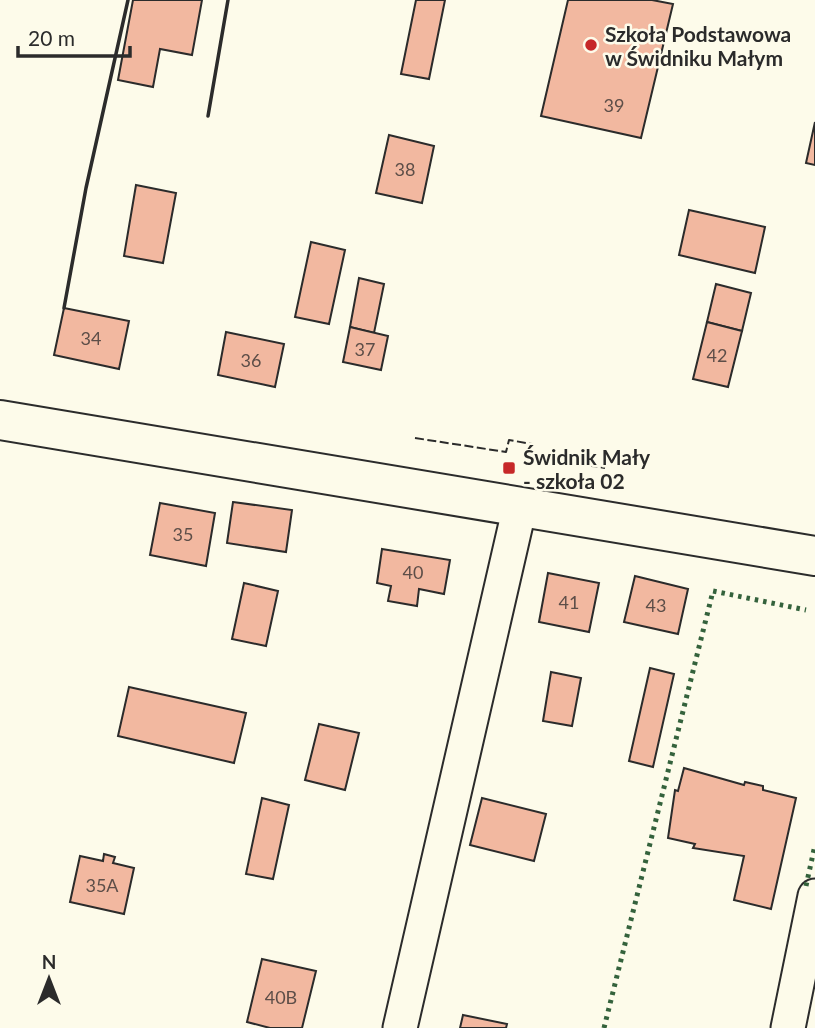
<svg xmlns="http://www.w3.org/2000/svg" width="815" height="1028" viewBox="0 0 815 1028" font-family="Lato,sans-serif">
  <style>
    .building { fill: #f2b8a0; stroke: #2b2b2b; stroke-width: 2 }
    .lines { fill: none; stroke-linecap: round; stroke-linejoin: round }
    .minor-casing { stroke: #2b2b2b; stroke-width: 37 }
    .tertiary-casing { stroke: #2b2b2b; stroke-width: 42 }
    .minor { stroke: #fdfbea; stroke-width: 33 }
    .tertiary { stroke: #fdfbea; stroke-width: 38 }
    .hedge { stroke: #34623c; stroke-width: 5; stroke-dasharray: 3.5 5; stroke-linecap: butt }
    .fence { stroke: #2b2b2b; stroke-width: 2; stroke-dasharray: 9 3.5; stroke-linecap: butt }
    .wall { stroke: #2b2b2b; stroke-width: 3.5 }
    .poi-dot { fill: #c62828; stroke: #fdfbea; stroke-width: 2.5 }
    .labels { text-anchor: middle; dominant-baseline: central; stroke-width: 5; stroke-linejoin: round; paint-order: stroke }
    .number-label { font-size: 18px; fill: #5d4e48 }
    .poi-label { font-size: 21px; font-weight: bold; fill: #2b2b2b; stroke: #fdfbea; text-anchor: start }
  </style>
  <rect width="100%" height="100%" fill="#fdfbea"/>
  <g class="building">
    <path d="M133,0H202L192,55L160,49L153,87L118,80Z"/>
    <path d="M416,0H445L429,79L401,74Z"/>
    <path d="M568,0H652L673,4L641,138L541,116Z"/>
    <path d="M815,122V165L806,163Z"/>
    <path d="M389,135L434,146L422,203L376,193Z"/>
    <path d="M136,185L176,193L163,263L124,256Z"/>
    <path d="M689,210L765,227L755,273L679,255Z"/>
    <path d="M311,242L345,250L329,324L295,317Z"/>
    <path d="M359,278L384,284L374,333L350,327Z"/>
    <path d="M716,284L751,293L742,331L707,322Z"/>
    <path d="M64,308L129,321L119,369L54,355Z"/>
    <path d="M707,322L742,331L728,387L693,379Z"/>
    <path d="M350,327L388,336L381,370L343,362Z"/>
    <path d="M226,332L284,344L275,387L218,375Z"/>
    <path d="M233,502L292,510L286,552L227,543Z"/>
    <path d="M160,503L215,513L206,566L150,555Z"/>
    <path d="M382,549L450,560L444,594L419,589L417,606L388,601L391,586L377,583Z"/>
    <path d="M548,573L599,583L589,632L539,622Z"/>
    <path d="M635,576L688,589L678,634L624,622Z"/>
    <path d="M244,583L278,591L266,646L232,639Z"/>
    <path d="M650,668L674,674L653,767L629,761Z"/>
    <path d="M551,672L581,678L572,726L543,721Z"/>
    <path d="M129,687L246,713L234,763L118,736Z"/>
    <path d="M319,724L359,733L345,790L305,780Z"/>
    <path d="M684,768L744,785L745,782L763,786V790L796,798L771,909L734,900L744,856L693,848L695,844L668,838L675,790L678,791Z"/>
    <path d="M262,798L289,805L273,879L246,874Z"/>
    <path d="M482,798L546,814L534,861L470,845Z"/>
    <path d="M104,854L115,857L113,863L134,868L124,914L70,902L80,856L103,861Z"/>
    <path d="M262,959L316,971L302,1028H270L247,1022Z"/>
    <path d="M463,1015L507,1024L506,1028H460Z"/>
  </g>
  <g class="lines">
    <g class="minor-casing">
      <g id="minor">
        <path d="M400,1028L520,506"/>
        <path d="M788,1028L815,896"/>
      </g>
    </g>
    <g class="tertiary-casing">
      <path id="tertiary" d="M0,420L815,556"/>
    </g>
    <use href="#minor" class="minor"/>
    <use href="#tertiary" class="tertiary"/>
    <g class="hedge">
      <path d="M806,886L815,845"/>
      <path d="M604,1028L713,591L806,610"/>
    </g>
    <path class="fence" d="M415,438L506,452L509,440L532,444L530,457L605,468"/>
    <g class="wall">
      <path d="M208,116L228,0"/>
      <path d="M64,308L86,188L128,0"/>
    </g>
  </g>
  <g class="poi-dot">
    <circle cx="591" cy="45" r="7"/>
    <rect x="502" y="461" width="14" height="14" rx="3.5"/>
  </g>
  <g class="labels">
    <g class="number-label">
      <text x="614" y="105">39</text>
      <text x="405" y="169">38</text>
      <text x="91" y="338">34</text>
      <text x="365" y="349">37</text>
      <text x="717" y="355">42</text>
      <text x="251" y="360">36</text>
      <text x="183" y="534">35</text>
      <text x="413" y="572">40</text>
      <text x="569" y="602">41</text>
      <text x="656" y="605">43</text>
      <text x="102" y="885">35A</text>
      <text x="281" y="997">40B</text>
    </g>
    <g class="poi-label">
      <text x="605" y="33">Szkoła Podstawowa<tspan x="605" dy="24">w Świdniku Małym</tspan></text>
      <text x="523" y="456">Świdnik Mały<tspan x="523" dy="24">- szkoła 02</tspan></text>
    </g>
  </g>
  <g transform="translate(49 979)" stroke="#fdfbea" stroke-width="5" paint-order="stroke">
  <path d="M0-5L12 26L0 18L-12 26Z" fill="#2b2b2b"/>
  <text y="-10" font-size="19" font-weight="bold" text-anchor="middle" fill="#2b2b2b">N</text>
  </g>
  <path d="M18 46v10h112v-10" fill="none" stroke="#2b2b2b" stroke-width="3.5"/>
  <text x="28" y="46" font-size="21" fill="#2b2b2b" stroke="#fdfbea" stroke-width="5" paint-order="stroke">20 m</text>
</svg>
